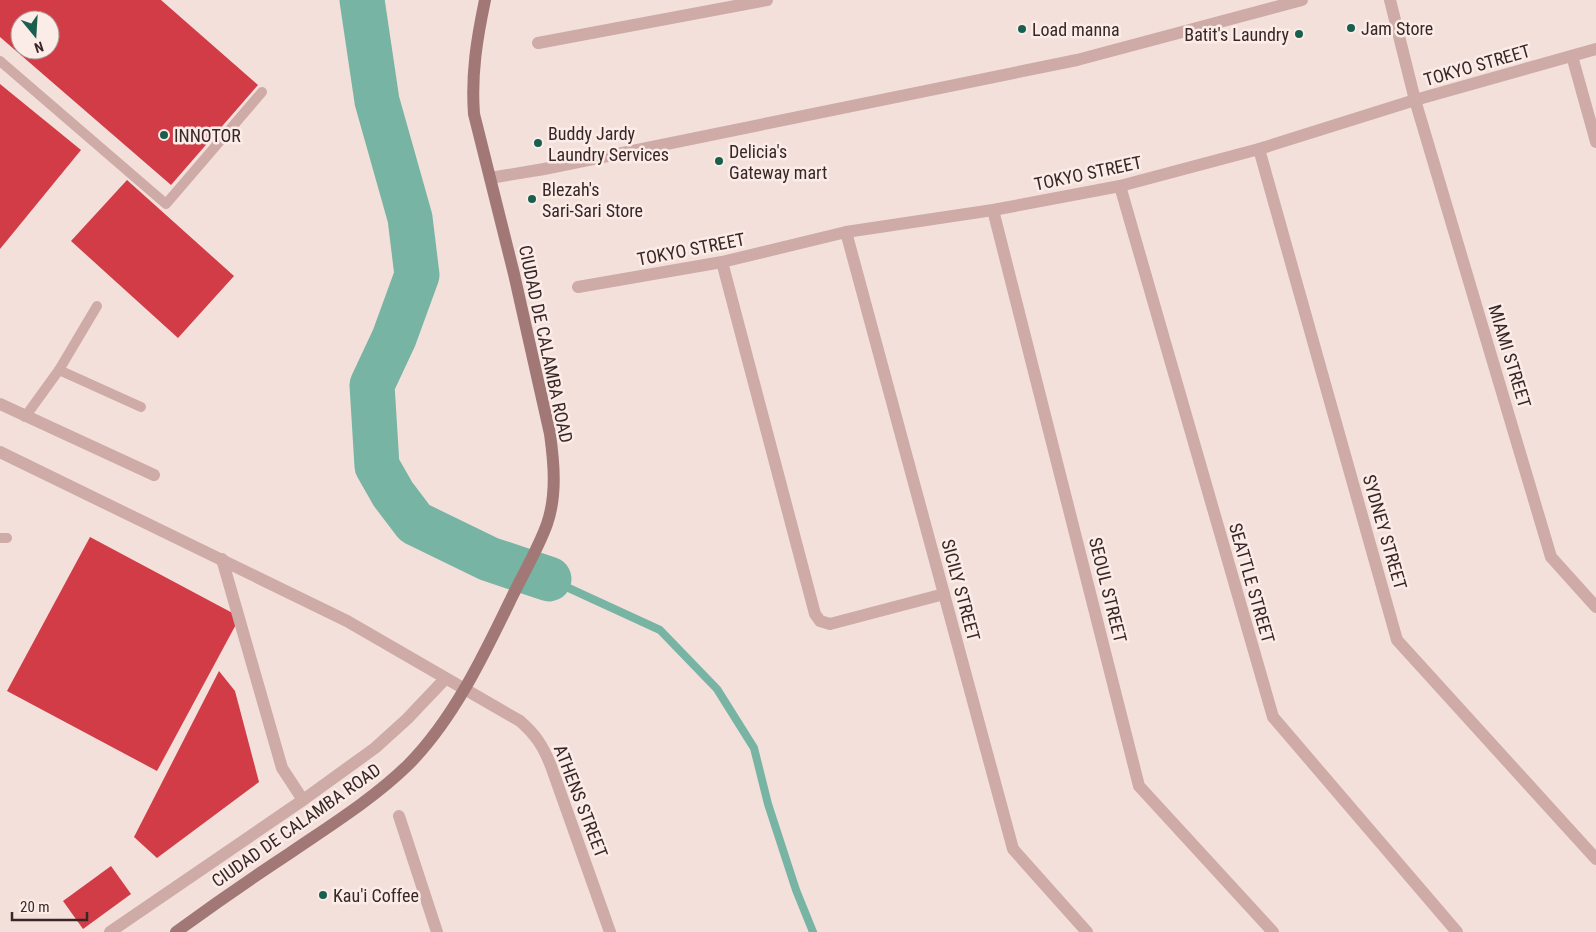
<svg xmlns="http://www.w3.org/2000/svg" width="1596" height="932" viewBox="0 0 1596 932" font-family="'Roboto Condensed',sans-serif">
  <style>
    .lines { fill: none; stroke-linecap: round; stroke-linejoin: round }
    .stream { stroke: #77b4a3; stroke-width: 8 }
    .river { stroke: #77b4a3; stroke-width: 45 }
    .building { fill: #d13c47; fill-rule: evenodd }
    .service { stroke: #ceaba6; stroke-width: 10 }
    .minor { stroke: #ceaba6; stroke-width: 12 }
    .secondary { stroke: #a27877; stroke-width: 12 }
    .poi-dot { fill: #195f4d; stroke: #fbece8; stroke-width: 2 }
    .labels { text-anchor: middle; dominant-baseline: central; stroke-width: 5; stroke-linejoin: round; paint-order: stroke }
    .poi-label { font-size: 18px; fill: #392727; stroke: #fbece8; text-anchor: start }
    .street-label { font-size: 18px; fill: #392727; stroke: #fbece8 }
  </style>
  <rect width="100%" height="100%" fill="#f4e0db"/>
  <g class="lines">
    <path class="stream" d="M549,579L660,630L717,689L754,748L768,804L796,890L813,932"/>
    <path class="river" d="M362,0L377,101L410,218L417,275L394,338L372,385L377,466L393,494L415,523L489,559L549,579"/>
  </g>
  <g class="building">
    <path d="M0,0H161L258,85L171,185L0,37ZM20,20H50V50H20Z"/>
    <path d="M0,84L81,150L0,249Z"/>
    <path d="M127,180L234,276L178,338L71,241Z"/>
    <path d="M90,537L240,617L157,771L7,691Z"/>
    <path d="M219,671L235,691L259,782L157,858L134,837Z"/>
    <path d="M111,866L131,894L83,929L63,901Z"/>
  </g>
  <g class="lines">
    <g class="service">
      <path d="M0,61L166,204L262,92"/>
      <path d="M59,370L141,407"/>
      <path d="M25,417L59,370L97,306"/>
      <path d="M0,538H7"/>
    </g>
    <g class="minor">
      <path d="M1390,0L1415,100L1551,557L1596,607"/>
      <path d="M538,43L767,0"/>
      <path d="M1572,56L1596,142"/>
      <path d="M1259,149L1397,640L1596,859"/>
      <path d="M490,178L544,169L1077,60L1302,0"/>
      <path d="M1120,186L1273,717L1457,932"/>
      <path d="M993,210L1139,786L1273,932"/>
      <path d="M846,232L1013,849L1087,932"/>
      <path d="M722,262L815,614L820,621L830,624L944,594"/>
      <path d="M578,287L722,262L846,232L993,210L1120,186L1259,149L1415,100L1596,49"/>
      <path d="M0,404L154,475"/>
      <path d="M0,452L347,621L520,721C536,735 543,746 551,766L610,932"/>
      <path d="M303,800L375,748L407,719L445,679"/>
      <path d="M399,816L437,932"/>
      <path d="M110,932L303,800L282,768L222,559"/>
    </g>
    <path class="secondary" d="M176,932C213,905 252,878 290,853C331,825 373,799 408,765C453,720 484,655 511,599C523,574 538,549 547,524C557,495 554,463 550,434L514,274L474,114C471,74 477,38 485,0"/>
  </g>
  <g class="poi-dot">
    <circle cx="1351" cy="28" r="5"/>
    <circle cx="1022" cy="29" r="5"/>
    <circle cx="1299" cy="34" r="5"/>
    <circle cx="164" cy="135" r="5"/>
    <circle cx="538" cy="143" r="5"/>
    <circle cx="719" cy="161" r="5"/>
    <circle cx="532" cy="199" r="5"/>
    <circle cx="323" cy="895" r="5"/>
  </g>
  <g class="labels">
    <g class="poi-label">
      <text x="1361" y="28">Jam Store</text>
      <text x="1032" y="29">Load manna</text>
      <text x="1289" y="34" text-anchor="end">Batit's Laundry</text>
      <text x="548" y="133">Buddy Jardy<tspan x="548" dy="21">Laundry Services</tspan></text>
      <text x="174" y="135">INNOTOR</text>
      <text x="729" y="151">Delicia's<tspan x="729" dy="21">Gateway mart</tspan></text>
      <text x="542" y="189">Blezah's<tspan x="542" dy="21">Sari-Sari Store</tspan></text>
      <text x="333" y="895">Kau'i Coffee</text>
    </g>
    <g class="street-label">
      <text transform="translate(1477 65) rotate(-16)">TOKYO STREET</text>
      <text transform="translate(1088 173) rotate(-12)">TOKYO STREET</text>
      <text transform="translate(691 249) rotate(-11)">TOKYO STREET</text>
      <text transform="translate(546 344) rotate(78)">CIUDAD DE CALAMBA ROAD</text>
      <text transform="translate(1510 356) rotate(73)">MIAMI STREET</text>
      <text transform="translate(1385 532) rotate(74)">SYDNEY STREET</text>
      <text transform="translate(1252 583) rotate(74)">SEATTLE STREET</text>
      <text transform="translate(961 590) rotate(75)">SICILY STREET</text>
      <text transform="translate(1108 590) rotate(76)">SEOUL STREET</text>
      <text transform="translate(581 801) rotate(69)">ATHENS STREET</text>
      <text transform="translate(296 825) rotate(-35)">CIUDAD DE CALAMBA ROAD</text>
    </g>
  </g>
  <g transform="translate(35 35) rotate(162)"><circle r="24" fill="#fbece8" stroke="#ad9d9b"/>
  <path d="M0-4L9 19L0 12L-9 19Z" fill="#195f4d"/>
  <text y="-8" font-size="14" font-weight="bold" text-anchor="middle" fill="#392727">N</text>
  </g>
  <path d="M12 912v8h75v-8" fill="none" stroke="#392727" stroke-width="2.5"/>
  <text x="20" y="912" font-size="15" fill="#392727" stroke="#fbece8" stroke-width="4" paint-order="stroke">20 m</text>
</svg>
